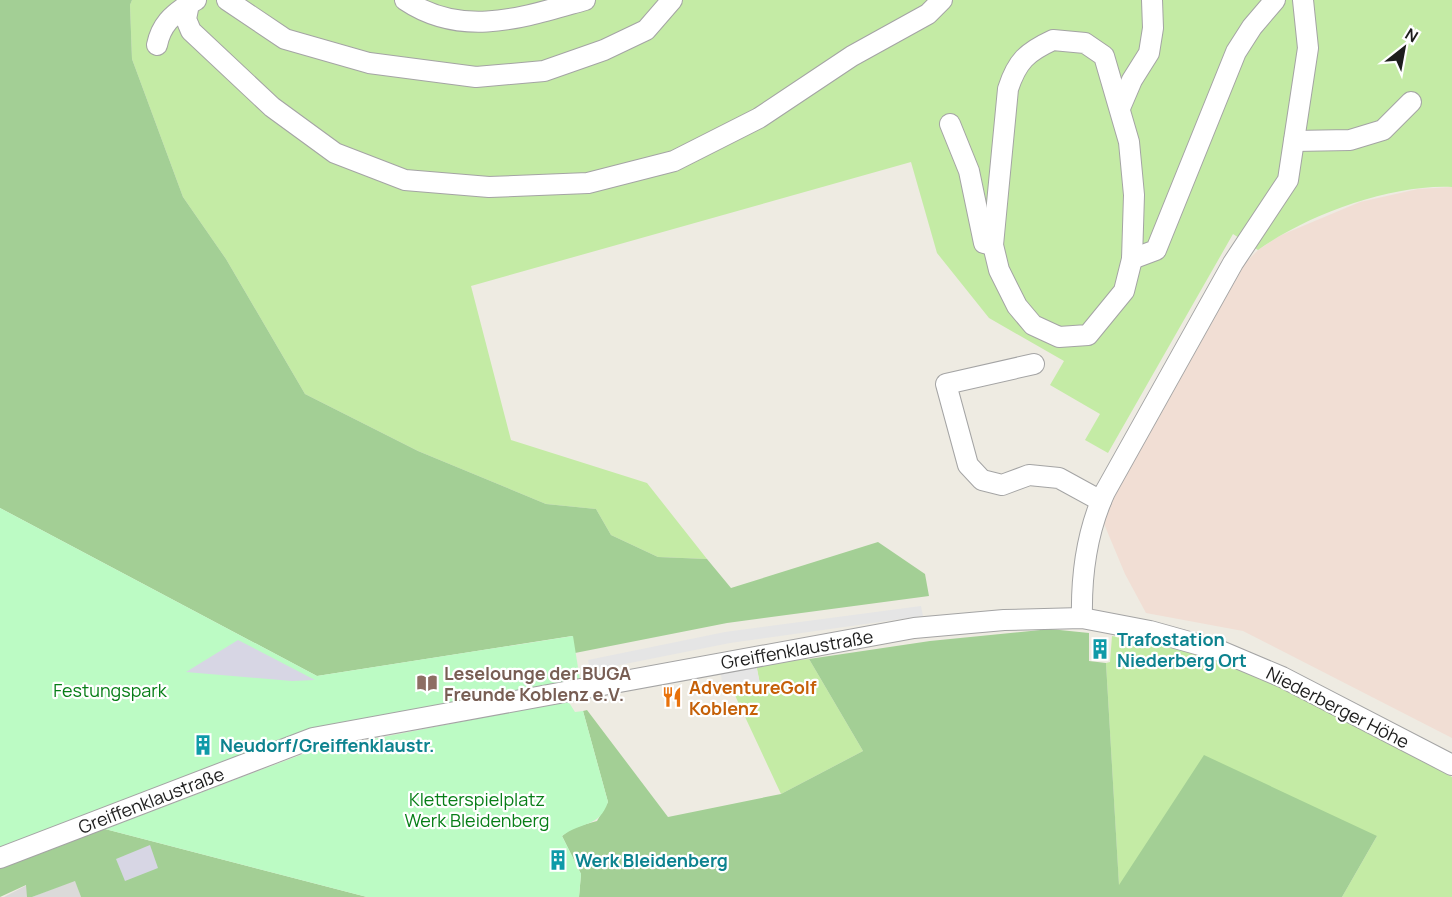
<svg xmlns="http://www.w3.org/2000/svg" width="1452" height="897" viewBox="0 0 1452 897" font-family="Manrope,sans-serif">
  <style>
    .residential { fill: #dbdad9 }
    .military { fill: #f1ded4 }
    .grass { fill: #c4eba5 }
    .forest { fill: #a3cf95 }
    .park { fill: #bcfbc4 }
    .parking { fill: #e5e5e5 }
    .plaza { fill: #d7d6e4 }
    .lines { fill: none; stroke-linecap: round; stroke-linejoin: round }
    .minor-casing { stroke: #a4a4a4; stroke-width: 22 }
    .minor { stroke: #fff; stroke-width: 20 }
    .labels { text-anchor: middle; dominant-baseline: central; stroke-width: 4.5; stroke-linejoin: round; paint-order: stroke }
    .culture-label { font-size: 18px; font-weight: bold; fill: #0d838f; stroke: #fff; text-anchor: start }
    .street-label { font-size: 18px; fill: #1d1d1d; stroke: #fff }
    .education-label { font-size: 18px; font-weight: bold; fill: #785e54; stroke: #fff; text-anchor: start }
    .food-label { font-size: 18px; font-weight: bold; fill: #c56008; stroke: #fff; text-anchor: start }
    .park-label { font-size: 18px; fill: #077e17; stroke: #fff }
  </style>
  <rect width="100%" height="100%" fill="#eeebe2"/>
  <g class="residential">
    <path d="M75,880L81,897H32Z"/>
    <path d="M27,885V897H4Z"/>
  </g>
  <path class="military" d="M1452,187V738L1243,631L1146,613L1125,574L1102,519L1103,511L1240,268L1258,250L1279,236L1360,202L1418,189Z"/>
  <g class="grass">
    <path d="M132,0H1452V187C1391,184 1307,215 1258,250L1233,234L1108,453L1085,440L1100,414L1050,385L1064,361L989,318L937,253L911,162L471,286L511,440L647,483L707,559L658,557L611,535L596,509L546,504L418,451L305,394L226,259L183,197L132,59L130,5Z"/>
    <path d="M1112,636C1153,643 1193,652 1232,666C1309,694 1380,738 1452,777V897H1342L1377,836L1119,886L1106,663L1110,662Z"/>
    <path d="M809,659L863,751L781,794L732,689L760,684L756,664Z"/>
  </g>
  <g class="forest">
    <path d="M0,0H132L130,5L132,59L183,197L226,259L305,394L418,451L546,504L596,509L611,535L658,557L707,559L731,588L878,542L925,574L929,596L727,623L575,653L572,636L317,676L0,508Z"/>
    <path d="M1050,629L1089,633V661L1106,663L1119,885L1204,755L1377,836L1342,897H579L581,874L562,836L572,828L597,821L608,802L583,711L587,710L668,817L781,794L863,751L809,659L930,641Z"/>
    <path d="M105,829L367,897H81L75,881L32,897H27L26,885L0,897V866Z"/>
  </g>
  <g class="park">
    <path d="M0,508L317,676L573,636L580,680L396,716L0,851Z"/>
    <path d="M568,701L575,712L583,711L608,802C599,828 582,821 562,836L581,874L579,897H367L105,829L311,751Z"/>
  </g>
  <g class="parking">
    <path d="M921,606L923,616L730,643L590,671L588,660L725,632Z"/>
    <path d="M756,664L760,684L724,690L720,671Z"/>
  </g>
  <g class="plaza">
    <path d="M238,640L315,680L292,681L186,672Z"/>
    <path d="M150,845L158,868L125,881L116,859Z"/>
  </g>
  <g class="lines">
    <g class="minor-casing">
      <g id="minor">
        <path d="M196,0L189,4L186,19L191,31L272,107L335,153L405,180L489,187L588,183L674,161L759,118L852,56L928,14L942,0"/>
        <path d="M227,0L285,39L369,63L476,77L544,71L604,50L646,30L672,0"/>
        <path d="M405,0C463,39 524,17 585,0"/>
        <path d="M1053,40L1085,43L1104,56L1129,142L1134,195L1132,259L1124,291L1088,335L1059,337L1033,325L1017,306L999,270L993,245L1008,89C1017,61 1027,52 1053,40Z"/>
        <path d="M157,45C161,25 172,15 189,4"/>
        <path d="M1120,108L1132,80L1149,53L1153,28L1152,0"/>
        <path d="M950,124L969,171L984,243L993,245"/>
        <path d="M1294,141L1350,140L1383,130L1411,102"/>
        <path d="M1132,259L1156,250L1236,52L1252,27L1275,0"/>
        <path d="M1034,364L946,384L968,465L982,480L1002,485L1029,475L1059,478L1101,501"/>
        <path d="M1082,618C1081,574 1087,531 1105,492L1233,263L1288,180L1308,48L1303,0"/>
        <path d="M0,858L313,738L914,628L1004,620L1082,618L1150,631L1218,650L1282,677L1452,765"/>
      </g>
    </g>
    <use href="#minor" class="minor"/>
  </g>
  <defs>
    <g id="building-bare" transform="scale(1.62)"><path d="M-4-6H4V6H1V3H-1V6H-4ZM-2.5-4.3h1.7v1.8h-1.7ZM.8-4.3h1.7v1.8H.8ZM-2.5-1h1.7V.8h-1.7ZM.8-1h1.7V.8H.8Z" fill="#0f9aa8" stroke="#fff" stroke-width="2.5" paint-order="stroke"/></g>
    <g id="library-bare" transform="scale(1.62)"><path d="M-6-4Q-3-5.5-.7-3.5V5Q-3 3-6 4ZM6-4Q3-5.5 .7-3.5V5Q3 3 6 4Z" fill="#8d6e63" stroke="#fff" stroke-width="2.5" paint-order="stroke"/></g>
    <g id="restaurant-bare" transform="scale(1.62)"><path d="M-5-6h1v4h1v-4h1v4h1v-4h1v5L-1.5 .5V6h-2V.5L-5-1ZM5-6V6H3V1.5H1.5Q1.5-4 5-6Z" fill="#e8710a" stroke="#fff" stroke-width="2.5" paint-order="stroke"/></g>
  </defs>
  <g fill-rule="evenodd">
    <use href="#building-bare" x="1100" y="649"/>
    <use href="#library-bare" x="427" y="683"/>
    <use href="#restaurant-bare" x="672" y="697"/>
    <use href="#building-bare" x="203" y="745"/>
    <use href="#building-bare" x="558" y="860"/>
  </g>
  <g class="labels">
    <g class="culture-label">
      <text x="1117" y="639">Trafostation<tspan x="1117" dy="21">Niederberg Ort</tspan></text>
      <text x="220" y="745">Neudorf/Greiffenklaustr.</text>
      <text x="575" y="860">Werk Bleidenberg</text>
    </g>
    <g class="street-label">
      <text transform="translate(797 649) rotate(-10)">Greiffenklaustraße</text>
      <text transform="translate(1338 707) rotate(27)">Niederberger Höhe</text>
      <text transform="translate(151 800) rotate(-21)">Greiffenklaustraße</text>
    </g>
    <g class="education-label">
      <text x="444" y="673">Leselounge der BUGA<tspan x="444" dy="21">Freunde Koblenz e.V.</tspan></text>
    </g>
    <g class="food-label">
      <text x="689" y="687">AdventureGolf<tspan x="689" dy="21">Koblenz</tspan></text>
    </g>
    <g class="park-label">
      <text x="110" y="690">Festungspark</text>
      <text x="477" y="799">Kletterspielplatz<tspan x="477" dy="21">Werk Bleidenberg</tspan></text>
    </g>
  </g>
  <g transform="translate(1404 48) rotate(31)" stroke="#ffffff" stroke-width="4.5" paint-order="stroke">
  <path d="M0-4.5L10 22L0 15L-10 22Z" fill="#1d1d1d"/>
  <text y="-9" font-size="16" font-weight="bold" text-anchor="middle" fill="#1d1d1d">N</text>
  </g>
</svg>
